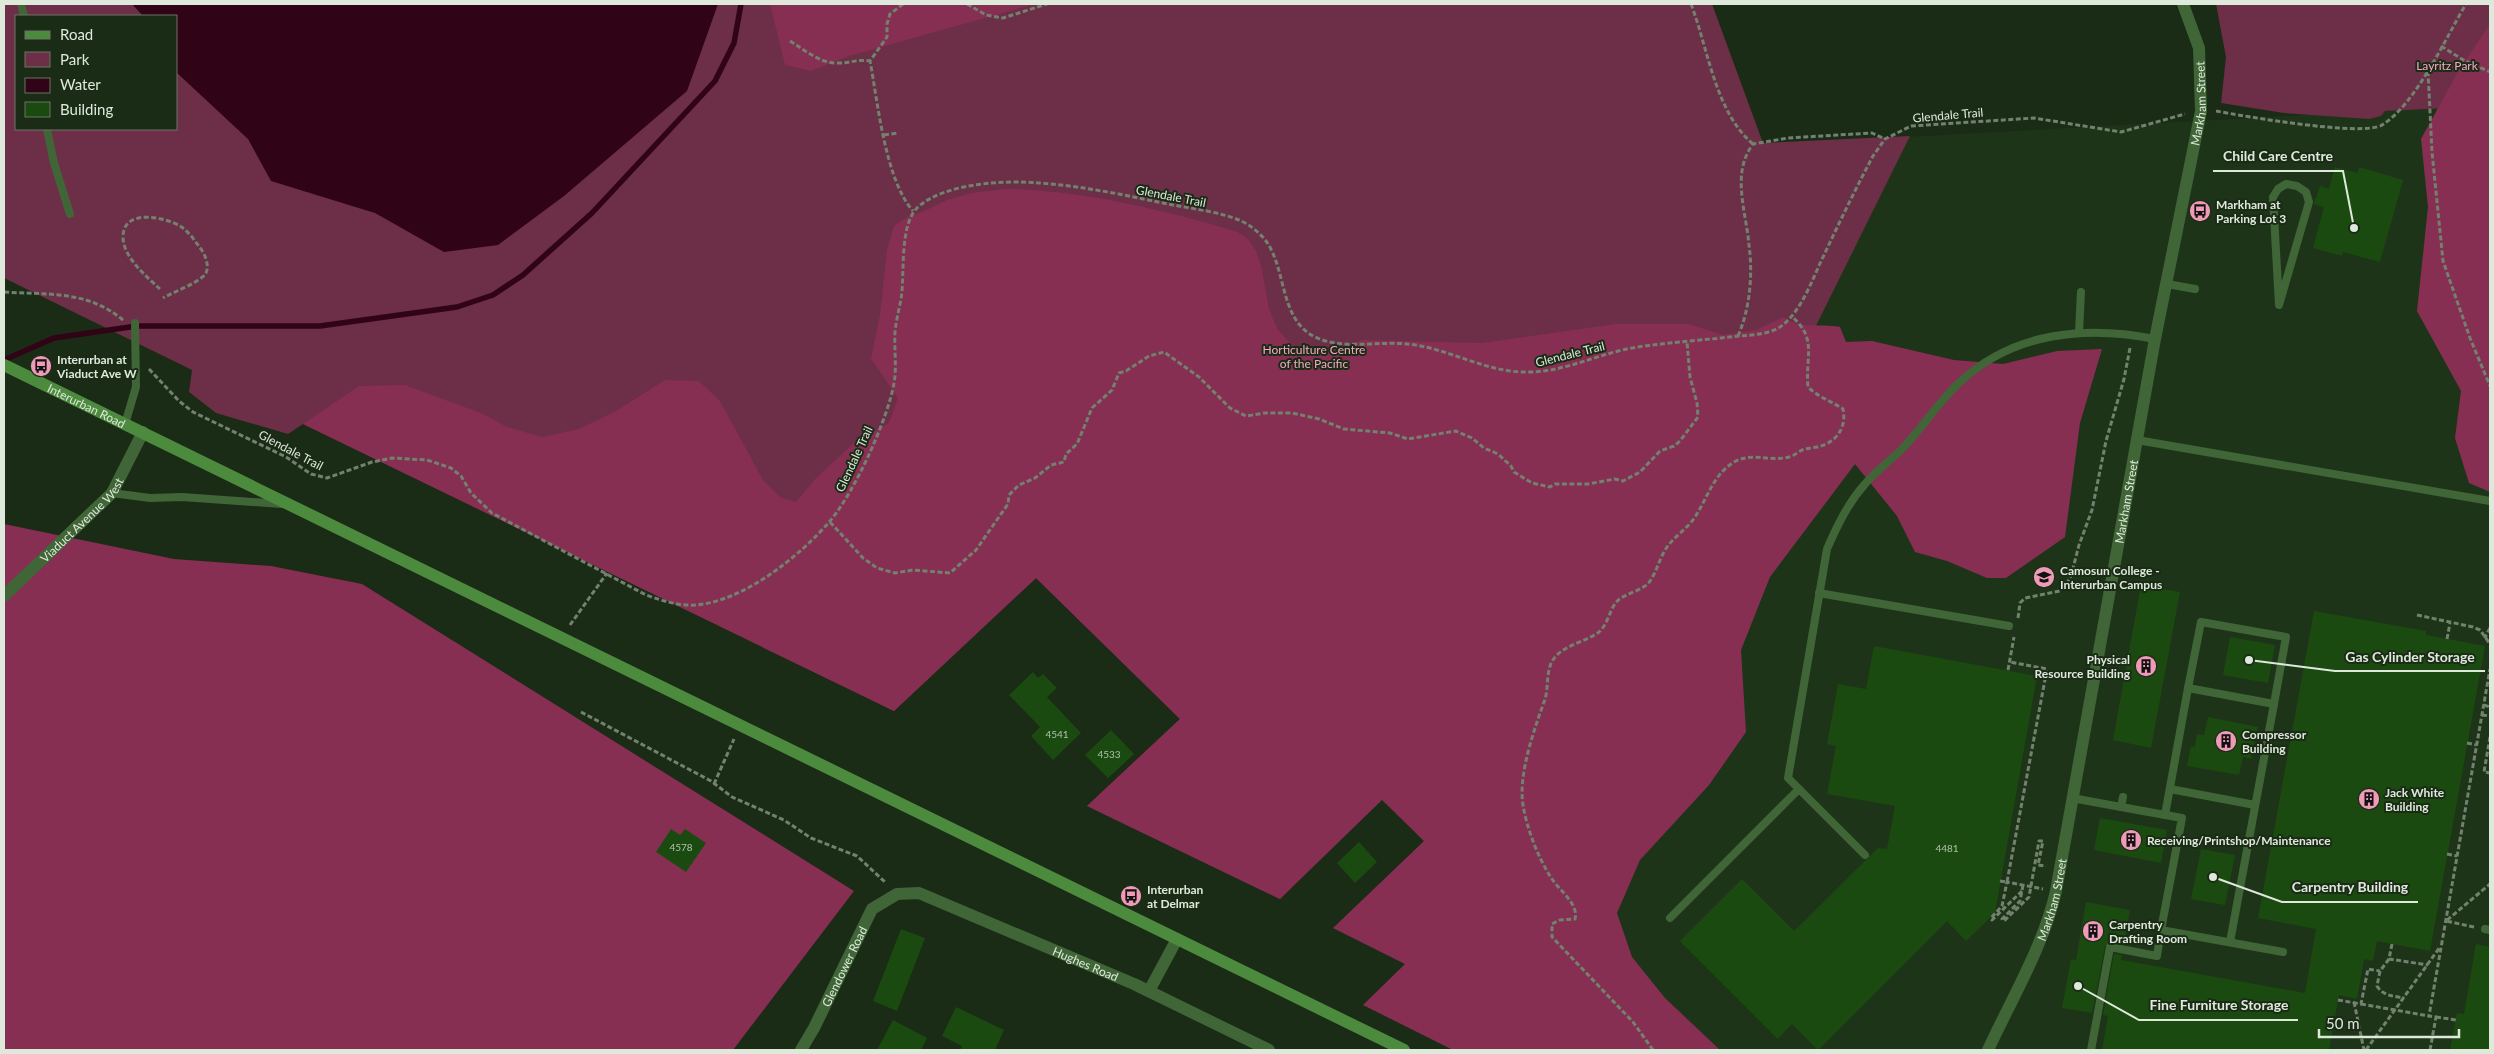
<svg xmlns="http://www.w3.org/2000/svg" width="2494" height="1054" viewBox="0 0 2494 1054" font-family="Lato,sans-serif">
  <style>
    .built { fill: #1e3419 }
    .green { fill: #6d2e47; fill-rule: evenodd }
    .forest { fill: #872e53 }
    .water { fill: #300317 }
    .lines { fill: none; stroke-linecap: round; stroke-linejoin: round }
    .stream { stroke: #300317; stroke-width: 5.5 }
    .building { fill: #1b4a10 }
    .path { stroke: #73816f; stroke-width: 3; stroke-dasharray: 5 2.5; stroke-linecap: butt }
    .service { stroke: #406638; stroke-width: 8 }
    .minor { stroke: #406638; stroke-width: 12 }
    .secondary { stroke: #4c8a3e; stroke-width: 12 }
    .labels { text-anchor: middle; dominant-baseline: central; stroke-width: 4; stroke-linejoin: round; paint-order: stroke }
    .number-label { font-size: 10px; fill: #adc1a8 }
    .park-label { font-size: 12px; fill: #f5a9c3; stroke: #1a2b16 }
    .street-label { font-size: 12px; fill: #dee9db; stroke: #1a2b16 }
    .poi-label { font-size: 12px; font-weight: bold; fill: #dee9db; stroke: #1a2b16; text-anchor: start }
    .leader { fill: none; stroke: #dee9db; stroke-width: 2 }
    .callout-dot { fill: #dee9db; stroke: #1a2b16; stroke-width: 2 }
    .callout-label { font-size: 14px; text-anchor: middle; font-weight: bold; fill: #dee9db; stroke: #1a2b16; stroke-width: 4; stroke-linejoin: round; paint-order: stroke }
  </style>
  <rect width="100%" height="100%" fill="#1a2b16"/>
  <path class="built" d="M2468,106L2490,238V1050H1456L1363,1005L1405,964L1333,928L1424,842L1390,807L1906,137Z"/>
  <g class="green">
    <path d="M4,4H1712L1763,143L1910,136L1807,344L1280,899L1087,806L1180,719L1036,578L894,711L303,424L288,434L216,413L189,392L192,370L4,278ZM16,16H176V129H16Z"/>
    <path d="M2216,4H2490V238L2467,107L2385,111L2381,116L2369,119L2284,113L2221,103L2226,57Z"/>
  </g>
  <g class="forest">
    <path d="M770,4H1035L849,56L811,71L785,65Z"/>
    <path d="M2490,24V492L2469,483L2455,438L2461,391L2417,311L2428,207L2421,139L2459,70Z"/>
    <path d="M1006,189C1082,190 1165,210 1238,232L1248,239L1256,251L1261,265L1269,309L1278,330L1292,345L1307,351H1337L1362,340L1482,343L1616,324H1689L1723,335L1756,330L1783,317C1802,330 1818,323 1840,327L1846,342L1872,341L1954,360L2003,364L2057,351L2102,349L2080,423L2065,537L2006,578H1987L1947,561L1915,552L1897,516L1855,464L1770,577L1741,650L1746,732L1709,785L1640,860L1617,913L1632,957L1665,998L1720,1050H1453L1363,1005L1405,964L1333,928L1424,841L1382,800L1280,899L1087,806L1180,719L1036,578L894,711L303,424L359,386L405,385L481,413L507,427L542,437L579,429L616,411L665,380L699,381L720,401L763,480L780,497L796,502L816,478L855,442L889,423L898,398L871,359L880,315L887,250L894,226L907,217L922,212L947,200L971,193Z"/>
    <path d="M4,524L174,559L271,566L362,584L854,891L733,1050H4Z"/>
  </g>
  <path class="water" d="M132,4H718L687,91L564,196L498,245L444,252L375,213L271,181L248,139L176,72V16H143Z"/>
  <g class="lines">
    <path class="stream" d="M4,360L54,338L137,326H320L457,307L493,295L523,275L592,213L715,81L734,43L741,4"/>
  </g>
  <g class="building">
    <path d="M2335,167L2358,173L2359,167L2403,180L2380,262L2343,252L2342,256L2313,248L2324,207L2314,204L2320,186L2329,189Z"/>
    <path d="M2141,585L2180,592L2151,748L2113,740Z"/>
    <path d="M2314,611L2426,631V635L2485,646L2430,951L2377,941L2373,961L2364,959L2357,999L2339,995L2329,1050H2102L2108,1016L2103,1015L2114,954L2122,955L2121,960L2305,993L2316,929L2258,918Z"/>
    <path d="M2230,637L2275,645L2268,683L2223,675Z"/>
    <path d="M1874,646L2037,676L1995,913L1966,941L1947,921L1818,1050L1792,1024L1778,1039L1680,941L1742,879L1794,931L1878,848L1887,849L1895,806L1827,794L1836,746L1827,744L1838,684L1866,689Z"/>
    <path d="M1033,672L1038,678L1043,674L1057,688L1047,697L1081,733L1053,760L1031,736L1040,727L1009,695Z"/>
    <path d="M2208,717L2258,727L2251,759L2243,757L2239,775L2187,766L2191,746L2195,747L2197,734L2204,735Z"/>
    <path d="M1111,730L1134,754L1108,778L1085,755Z"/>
    <path d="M2100,818L2167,830L2161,863L2094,850Z"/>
    <path d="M671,829L680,835L685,829L706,843L686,872L656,852Z"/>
    <path d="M1359,842L1377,862L1355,883L1337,863Z"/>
    <path d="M2201,849L2235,855L2225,905L2191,899Z"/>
    <path d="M2086,902L2130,910L2124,944L2109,942L2105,946L2092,1013L2062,1008L2071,959L2076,960Z"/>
    <path d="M901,929L925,938L897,1011L873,1001Z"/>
    <path d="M2476,944L2490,947V1050H2450L2457,1013L2464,1014Z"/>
    <path d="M956,1007L1004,1030L995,1050H960L962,1046L942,1036Z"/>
    <path d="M893,1020L927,1038L921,1050H877Z"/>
  </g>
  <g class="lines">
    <g class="path">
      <path d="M903,4L890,14L887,24V37L870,61C878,103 885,179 913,211"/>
      <path d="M967,4L986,15L1003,18L1047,4"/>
      <path d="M1691,4C1708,48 1715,112 1753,144"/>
      <path d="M790,41C806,51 821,64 839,63C851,63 857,59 870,61"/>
      <path d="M2441,46L2465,61L2490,72"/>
      <path d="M2428,71L2432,152L2443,261L2470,338L2490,386"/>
      <path d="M2216,111C2243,116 2363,137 2382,125C2416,104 2445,39 2466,4"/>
      <path d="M884,135L898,133"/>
      <path d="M160,289C146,276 123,257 123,237C123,208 165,217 180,226C187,230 193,238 198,245C204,252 210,264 206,273C201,282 173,292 163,298"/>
      <path d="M4,292C48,295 87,290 123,320"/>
      <path d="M1738,336C1750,309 1753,274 1749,245C1746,211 1731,173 1753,144L1788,138L1872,133L1885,139"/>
      <path d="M149,369L179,401L193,412L286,457L311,474L327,478L372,462L392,458L427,460L451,468L461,476L471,493L492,513L646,595C663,601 678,606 696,605C744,601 800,556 830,521C854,493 888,419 894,383C897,367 894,349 895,332C896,321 899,310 901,299C905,275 899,226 917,208C943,183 1005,180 1039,183C1084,186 1129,196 1173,205C1195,209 1219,212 1239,220C1249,224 1259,232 1266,241C1287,270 1279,319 1315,337C1342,350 1378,341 1407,344C1450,348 1487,374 1531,372C1568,371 1602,352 1638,347C1672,342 1706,340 1739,336C1753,335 1769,334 1780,327C1802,312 1813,277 1824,255C1840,221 1856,188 1873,156L1885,139L1911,126L2034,118L2121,132L2185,114"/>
      <path d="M830,522L863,558L877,568L895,573L913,570L950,573L976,550L1008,504L1009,495L1019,485L1035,478L1051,465L1064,462L1066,454L1077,444L1092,408L1112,390L1119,373L1126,371L1149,356L1164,352L1199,377L1230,408L1246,416L1265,413H1292L1319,419L1344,429L1390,433L1408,439L1456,431L1472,438L1484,448L1498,454L1511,466L1514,472L1532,483L1550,487L1555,484H1588L1615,479L1623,481L1640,472L1660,451L1674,446L1680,441L1698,417L1697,403L1690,377L1687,342"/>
      <path d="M2417,615L2473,627L2480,630L2490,644"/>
      <path d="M2018,618L2020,603L2025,598L2060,591L2066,585L2071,576L2079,545L2092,510L2106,441L2124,379L2130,348"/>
      <path d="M570,625L607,573"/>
      <path d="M2490,628L2485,637H2490"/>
      <path d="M2447,639L2450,623"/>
      <path d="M2008,670L2014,637"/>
      <path d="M2484,705L2490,707"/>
      <path d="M581,712L711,781L732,797L784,820L811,838L857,856L886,883"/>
      <path d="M2482,715L2490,716"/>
      <path d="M2490,737L2484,772L2490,773"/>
      <path d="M2467,743L2476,745"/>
      <path d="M714,784L734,739"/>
      <path d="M2447,854L2457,856"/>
      <path d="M2000,881L2007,882L2047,669L2010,662"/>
      <path d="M2023,885L2020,901L2002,919L2004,921L2029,897L2039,841H2043L2038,865L2046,866"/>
      <path d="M2022,891L1992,920L1991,918L2002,906L2007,882L2043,889"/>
      <path d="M2474,927L2446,921L2490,884"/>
      <path d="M2392,944L2389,959L2428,965"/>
      <path d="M2389,959L2380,971L2377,986C2383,996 2393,996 2404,998"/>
      <path d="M2338,1000L2361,1004L2368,969L2380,971"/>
      <path d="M2354,1002L2364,1050"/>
      <path d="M2361,1004L2429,1016"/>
      <path d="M2436,1017L2456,1020"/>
      <path d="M1653,1050L1633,1022L1552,937V924L1560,920L1575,919C1579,904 1559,890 1552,879C1538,858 1527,829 1523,805C1518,775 1534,730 1544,702C1550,687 1544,669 1556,656C1566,645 1587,641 1599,632C1610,622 1609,606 1621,598C1630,592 1644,590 1650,581C1657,571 1660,557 1667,547C1675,536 1688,528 1695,517C1708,497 1713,475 1734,462C1751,452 1770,462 1789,457C1794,456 1798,452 1802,450C1807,448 1812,448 1817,447C1836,443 1847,428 1843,409C1831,401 1818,397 1808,387C1805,356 1818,338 1791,316"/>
      <path d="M2366,1050L2440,947"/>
      <path d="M2430,1050L2436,1017L2429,1016L2490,669"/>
    </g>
    <g class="service">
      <path d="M21,4L24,16"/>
      <path d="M47,129L54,163L70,214"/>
      <path d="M2286,184L2297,186L2306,192L2309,202L2279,305L2273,197L2278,189Z"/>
      <path d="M2167,284L2195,289"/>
      <path d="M2079,332L2081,292"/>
      <path d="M125,424L136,387L135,323"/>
      <path d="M2137,440L2490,501"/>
      <path d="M112,493L150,498L182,497L282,504"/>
      <path d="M1819,593L2009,626"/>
      <path d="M2188,688L2201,622L2286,637L2274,704"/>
      <path d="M2170,789L2255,805"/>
      <path d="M2072,798L2121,807L2123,797"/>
      <path d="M2121,807L2182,818L2161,930L2283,952"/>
      <path d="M2165,815L2188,688L2274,704L2230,942"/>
      <path d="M1865,855L1788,778L1827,549C1837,526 1848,503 1865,484C1876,471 1891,460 1903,448C1923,427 1939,401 1960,382C2014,332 2086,325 2155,339"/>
      <path d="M1670,918L1799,789"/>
      <path d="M2485,929L2490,930"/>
      <path d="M2091,1050L2110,947L2157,956L2161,930"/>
    </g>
    <g class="minor">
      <path id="s1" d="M4,596L112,493L143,432"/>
      <path d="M1149,991L1177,939"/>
      <path id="s2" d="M801,1050L814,1028L872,909L897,894L919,893L1134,984L1269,1050"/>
      <path id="s3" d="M1988,1050C2011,1000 2044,945 2056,891L2155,339L2201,111L2199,48L2183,4"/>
    </g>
    <path class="secondary" id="s4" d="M4,365L1404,1050"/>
  </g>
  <defs>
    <g id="bus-disc" transform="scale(1.125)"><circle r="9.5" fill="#ef9ab7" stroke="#1a2b16"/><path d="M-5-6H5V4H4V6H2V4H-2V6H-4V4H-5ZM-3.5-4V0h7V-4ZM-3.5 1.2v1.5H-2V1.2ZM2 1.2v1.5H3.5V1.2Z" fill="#111"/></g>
    <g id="university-disc" transform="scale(1.125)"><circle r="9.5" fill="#ef9ab7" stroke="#1a2b16"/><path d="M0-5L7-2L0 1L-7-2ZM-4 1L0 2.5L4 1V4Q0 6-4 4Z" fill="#111"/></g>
    <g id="building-disc" transform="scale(1.125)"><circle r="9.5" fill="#ef9ab7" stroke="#1a2b16"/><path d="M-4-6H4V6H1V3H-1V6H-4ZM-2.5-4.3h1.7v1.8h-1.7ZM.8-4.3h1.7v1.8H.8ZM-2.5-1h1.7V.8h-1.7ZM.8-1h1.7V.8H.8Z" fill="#111"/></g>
  </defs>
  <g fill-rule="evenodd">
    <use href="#bus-disc" x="2200" y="211"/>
    <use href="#bus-disc" x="41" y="366"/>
    <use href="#university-disc" x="2044" y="577"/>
    <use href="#building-disc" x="2146" y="666"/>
    <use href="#building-disc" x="2226" y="741"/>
    <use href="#building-disc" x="2369" y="799"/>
    <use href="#building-disc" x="2131" y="840"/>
    <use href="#bus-disc" x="1131" y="896"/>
    <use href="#building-disc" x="2093" y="931"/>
  </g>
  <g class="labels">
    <g class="number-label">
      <text x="1057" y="734">4541</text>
      <text x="1109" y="754">4533</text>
      <text x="681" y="847">4578</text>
      <text x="1947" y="848">4481</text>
    </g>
    <g class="park-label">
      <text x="2447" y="65">Layritz Park</text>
      <text x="1314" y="349">Horticulture Centre<tspan x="1314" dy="14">of the Pacific</tspan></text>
    </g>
    <g class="street-label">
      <text stroke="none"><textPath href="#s3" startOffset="974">Markham Street</textPath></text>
      <text transform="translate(1948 115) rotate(-5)">Glendale Trail</text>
      <text transform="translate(1171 196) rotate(11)">Glendale Trail</text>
      <text transform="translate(1570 354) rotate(-14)">Glendale Trail</text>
      <text stroke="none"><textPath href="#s4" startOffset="92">Interurban Road</textPath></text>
      <text transform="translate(291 450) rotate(28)">Glendale Trail</text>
      <text transform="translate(854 459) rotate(-65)">Glendale Trail</text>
      <text stroke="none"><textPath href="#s3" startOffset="569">Markham Street</textPath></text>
      <text stroke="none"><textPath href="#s1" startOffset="109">Viaduct Avenue West</textPath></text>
      <text stroke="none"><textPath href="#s3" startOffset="164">Markham Street</textPath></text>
      <text stroke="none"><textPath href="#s2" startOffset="390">Hughes Road</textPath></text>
      <text stroke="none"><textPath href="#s2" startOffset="94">Glendower Road</textPath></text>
    </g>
    <g class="poi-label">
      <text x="2216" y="204">Markham at<tspan x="2216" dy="14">Parking Lot 3</tspan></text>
      <text x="57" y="359">Interurban at<tspan x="57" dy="14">Viaduct Ave W</tspan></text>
      <text x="2060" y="570">Camosun College -<tspan x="2060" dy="14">Interurban Campus</tspan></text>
      <text x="2130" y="659" text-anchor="end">Physical<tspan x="2130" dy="14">Resource Building</tspan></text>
      <text x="2242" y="734">Compressor<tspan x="2242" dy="14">Building</tspan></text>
      <text x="2385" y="792">Jack White<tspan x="2385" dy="14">Building</tspan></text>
      <text x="2147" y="840">Receiving/Printshop/Maintenance</text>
      <text x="1147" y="889">Interurban<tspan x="1147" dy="14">at Delmar</tspan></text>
      <text x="2109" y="924">Carpentry<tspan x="2109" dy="14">Drafting Room</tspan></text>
    </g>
  </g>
  <path class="leader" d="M2354 228L2343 171H2213M2249 660L2335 671H2485M2213 877L2282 902H2418M2078 986L2139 1020H2298"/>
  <g class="callout-dot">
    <circle cx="2354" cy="228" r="5"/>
    <circle cx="2249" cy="660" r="5"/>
    <circle cx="2213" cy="877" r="5"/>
    <circle cx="2078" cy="986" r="5"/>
  </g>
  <g class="callout-label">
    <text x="2278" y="161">Child Care Centre</text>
    <text x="2410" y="662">Gas Cylinder Storage</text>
    <text x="2350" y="892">Carpentry Building</text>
    <text x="2219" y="1010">Fine Furniture Storage</text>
  </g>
  <rect width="2494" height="1054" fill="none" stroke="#dee9db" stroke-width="10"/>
  <rect x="15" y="15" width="162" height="115" fill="#1a2b16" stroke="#687765"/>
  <rect x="25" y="31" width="25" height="8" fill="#4c8a3e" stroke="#687765"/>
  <text x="60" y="40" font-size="15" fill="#dee9db">Road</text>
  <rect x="25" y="52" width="25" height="15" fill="#6d2e47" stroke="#687765"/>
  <text x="60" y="65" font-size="15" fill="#dee9db">Park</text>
  <rect x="25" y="78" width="25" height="15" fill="#300317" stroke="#687765"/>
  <text x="60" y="90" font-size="15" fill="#dee9db">Water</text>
  <rect x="25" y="102" width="25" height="15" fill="#1b4a10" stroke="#687765"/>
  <text x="60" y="115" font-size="15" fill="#dee9db">Building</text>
  <path d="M2319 1029v8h140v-8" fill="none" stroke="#dee9db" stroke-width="2.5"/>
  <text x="2326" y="1029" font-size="15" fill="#dee9db" stroke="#1a2b16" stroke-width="4" paint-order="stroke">50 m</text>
</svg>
